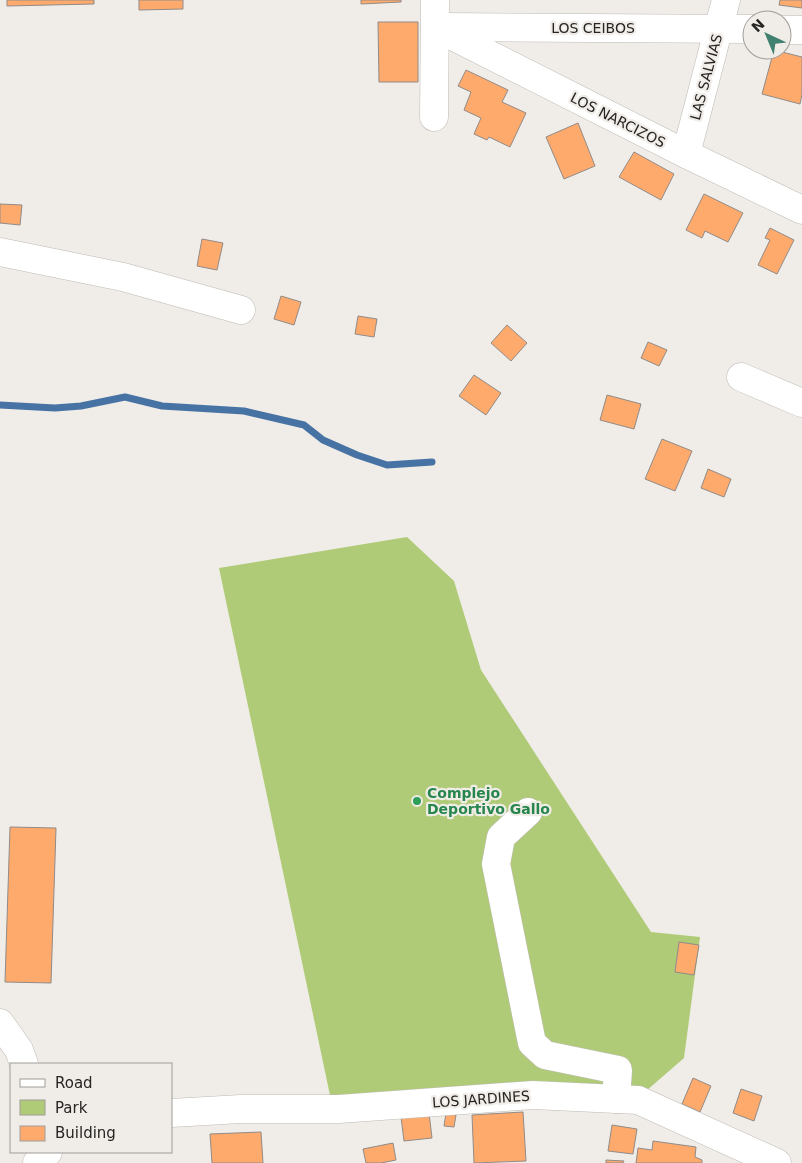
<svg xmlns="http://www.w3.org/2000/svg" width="802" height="1163" viewBox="0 0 802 1163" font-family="'DejaVu Sans',sans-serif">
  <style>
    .green { fill: #b0cb77 }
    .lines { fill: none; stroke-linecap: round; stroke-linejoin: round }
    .stream { stroke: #4772a4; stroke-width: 7 }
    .building { fill: #feaa6c; stroke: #918b88 }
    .minor-casing { stroke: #bebbb5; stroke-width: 29 }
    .minor { stroke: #fff; stroke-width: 28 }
    .leisure-dot { fill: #2e9e5b; stroke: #f0ece7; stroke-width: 2 }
    .labels { text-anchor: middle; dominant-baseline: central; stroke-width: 4.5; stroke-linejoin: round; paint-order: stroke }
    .street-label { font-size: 14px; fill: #262523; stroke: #f0ece7 }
    .leisure-label { font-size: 14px; font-weight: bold; fill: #27864d; stroke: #f0ece7; text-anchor: start }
  </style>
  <rect width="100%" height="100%" fill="#f0ece7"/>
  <path class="green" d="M407,537L454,581L481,670L651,932L700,937L684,1058L646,1091L331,1100L219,568Z"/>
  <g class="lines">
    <path class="stream" d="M0,405L55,408L81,406L125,397L162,406L244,411L304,425L323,440L357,455L387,465L432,462"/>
  </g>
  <g class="building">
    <path d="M7,0H94V4L7,6Z"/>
    <path d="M139,0H183V9L139,10Z"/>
    <path d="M361,0H401V2L361,4Z"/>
    <path d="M780,0H802V8L779,5Z"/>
    <path d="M378,22H418V82H379Z"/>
    <path d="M774,50L802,57V94L800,104L762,94Z"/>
    <path d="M466,70L508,90L502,102L526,113L510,147L489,137L487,140L474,134L481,118L464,110L471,92L458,86Z"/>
    <path d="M578,123L595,166L564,179L546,137Z"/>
    <path d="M634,152L674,174L661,200L619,177Z"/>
    <path d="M704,194L743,213L728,242L705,231L702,238L686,230Z"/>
    <path d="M0,204L22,205L20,225L0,223Z"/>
    <path d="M770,228L794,240L777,274L758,265L770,240L765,238Z"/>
    <path d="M202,239L223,243L217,270L197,266Z"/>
    <path d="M281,296L301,302L294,325L274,319Z"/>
    <path d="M358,316L377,319L374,337L355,334Z"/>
    <path d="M507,325L527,343L511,361L491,343Z"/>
    <path d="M648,342L667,350L659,366L641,358Z"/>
    <path d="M474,375L501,393L486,415L459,396Z"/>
    <path d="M607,395L641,404L634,429L600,420Z"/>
    <path d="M662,439L692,451L675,491L645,479Z"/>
    <path d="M708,469L731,479L724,497L701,488Z"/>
    <path d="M10,827L56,828L51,983L5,982Z"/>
    <path d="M679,942L699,945L694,975L675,972Z"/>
    <path d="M693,1078L711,1086L700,1112L682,1104Z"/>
    <path d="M741,1089L762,1096L754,1121L733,1113Z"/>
    <path d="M523,1112L526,1161L474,1163L472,1115Z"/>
    <path d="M429,1113L432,1138L404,1141L401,1117Z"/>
    <path d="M446,1113L456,1115L454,1127L444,1126Z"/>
    <path d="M612,1125L637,1129L633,1154L608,1151Z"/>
    <path d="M261,1132L263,1163H212L210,1134Z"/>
    <path d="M653,1141L696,1147L695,1157L702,1160V1163H636L638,1148L652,1150Z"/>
    <path d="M393,1143L396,1160L381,1163H366L363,1149Z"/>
    <path d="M606,1160L624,1161L623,1163H606Z"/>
  </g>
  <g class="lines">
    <g class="minor-casing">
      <g id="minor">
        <path d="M435,27L686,154L802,210"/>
        <path d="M441,27L752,29"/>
        <path d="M782,30H802"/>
        <path d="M434,117L435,0"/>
        <path d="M686,154L726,0"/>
        <path d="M0,252L123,277L241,310"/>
        <path d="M741,377L802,403"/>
        <path d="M528,812L501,837L496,864L532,1043L545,1055L618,1070L616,1099"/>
        <path d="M0,1023L19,1050L24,1064"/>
        <path d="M171,1113L241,1109H339L533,1095L638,1100L777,1163"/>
        <path d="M37,1163L48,1152"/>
      </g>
    </g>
    <use href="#minor" class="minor"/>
  </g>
  <circle class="leisure-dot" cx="417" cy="801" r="5"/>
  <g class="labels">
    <g class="street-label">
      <text x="593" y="28">LOS CEIBOS</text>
      <text transform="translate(706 77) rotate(-75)">LAS SALVIAS</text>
      <text transform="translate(618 120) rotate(27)">LOS NARCIZOS</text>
      <text transform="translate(481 1099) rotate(-4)">LOS JARDINES</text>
    </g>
    <g class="leisure-label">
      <text x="427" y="793">Complejo<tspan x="427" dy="16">Deportivo Gallo</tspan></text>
    </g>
  </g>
  <rect x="10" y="1063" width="162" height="90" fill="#f0ece7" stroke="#9f9c99"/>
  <rect x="20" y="1079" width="25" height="8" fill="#ffffff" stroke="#9f9c99"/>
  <text x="55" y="1088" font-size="15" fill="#262523">Road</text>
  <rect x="20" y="1100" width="25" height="15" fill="#b0cb77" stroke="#9f9c99"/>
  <text x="55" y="1113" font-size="15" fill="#262523">Park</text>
  <rect x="20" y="1126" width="25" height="15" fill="#feaa6c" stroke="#9f9c99"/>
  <text x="55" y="1138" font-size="15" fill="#262523">Building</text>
  <g transform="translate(767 35) rotate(316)"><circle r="24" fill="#f0ece7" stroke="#9f9c99"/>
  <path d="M0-4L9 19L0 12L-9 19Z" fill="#418170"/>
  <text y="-8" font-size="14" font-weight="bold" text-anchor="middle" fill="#262523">N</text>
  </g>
</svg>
